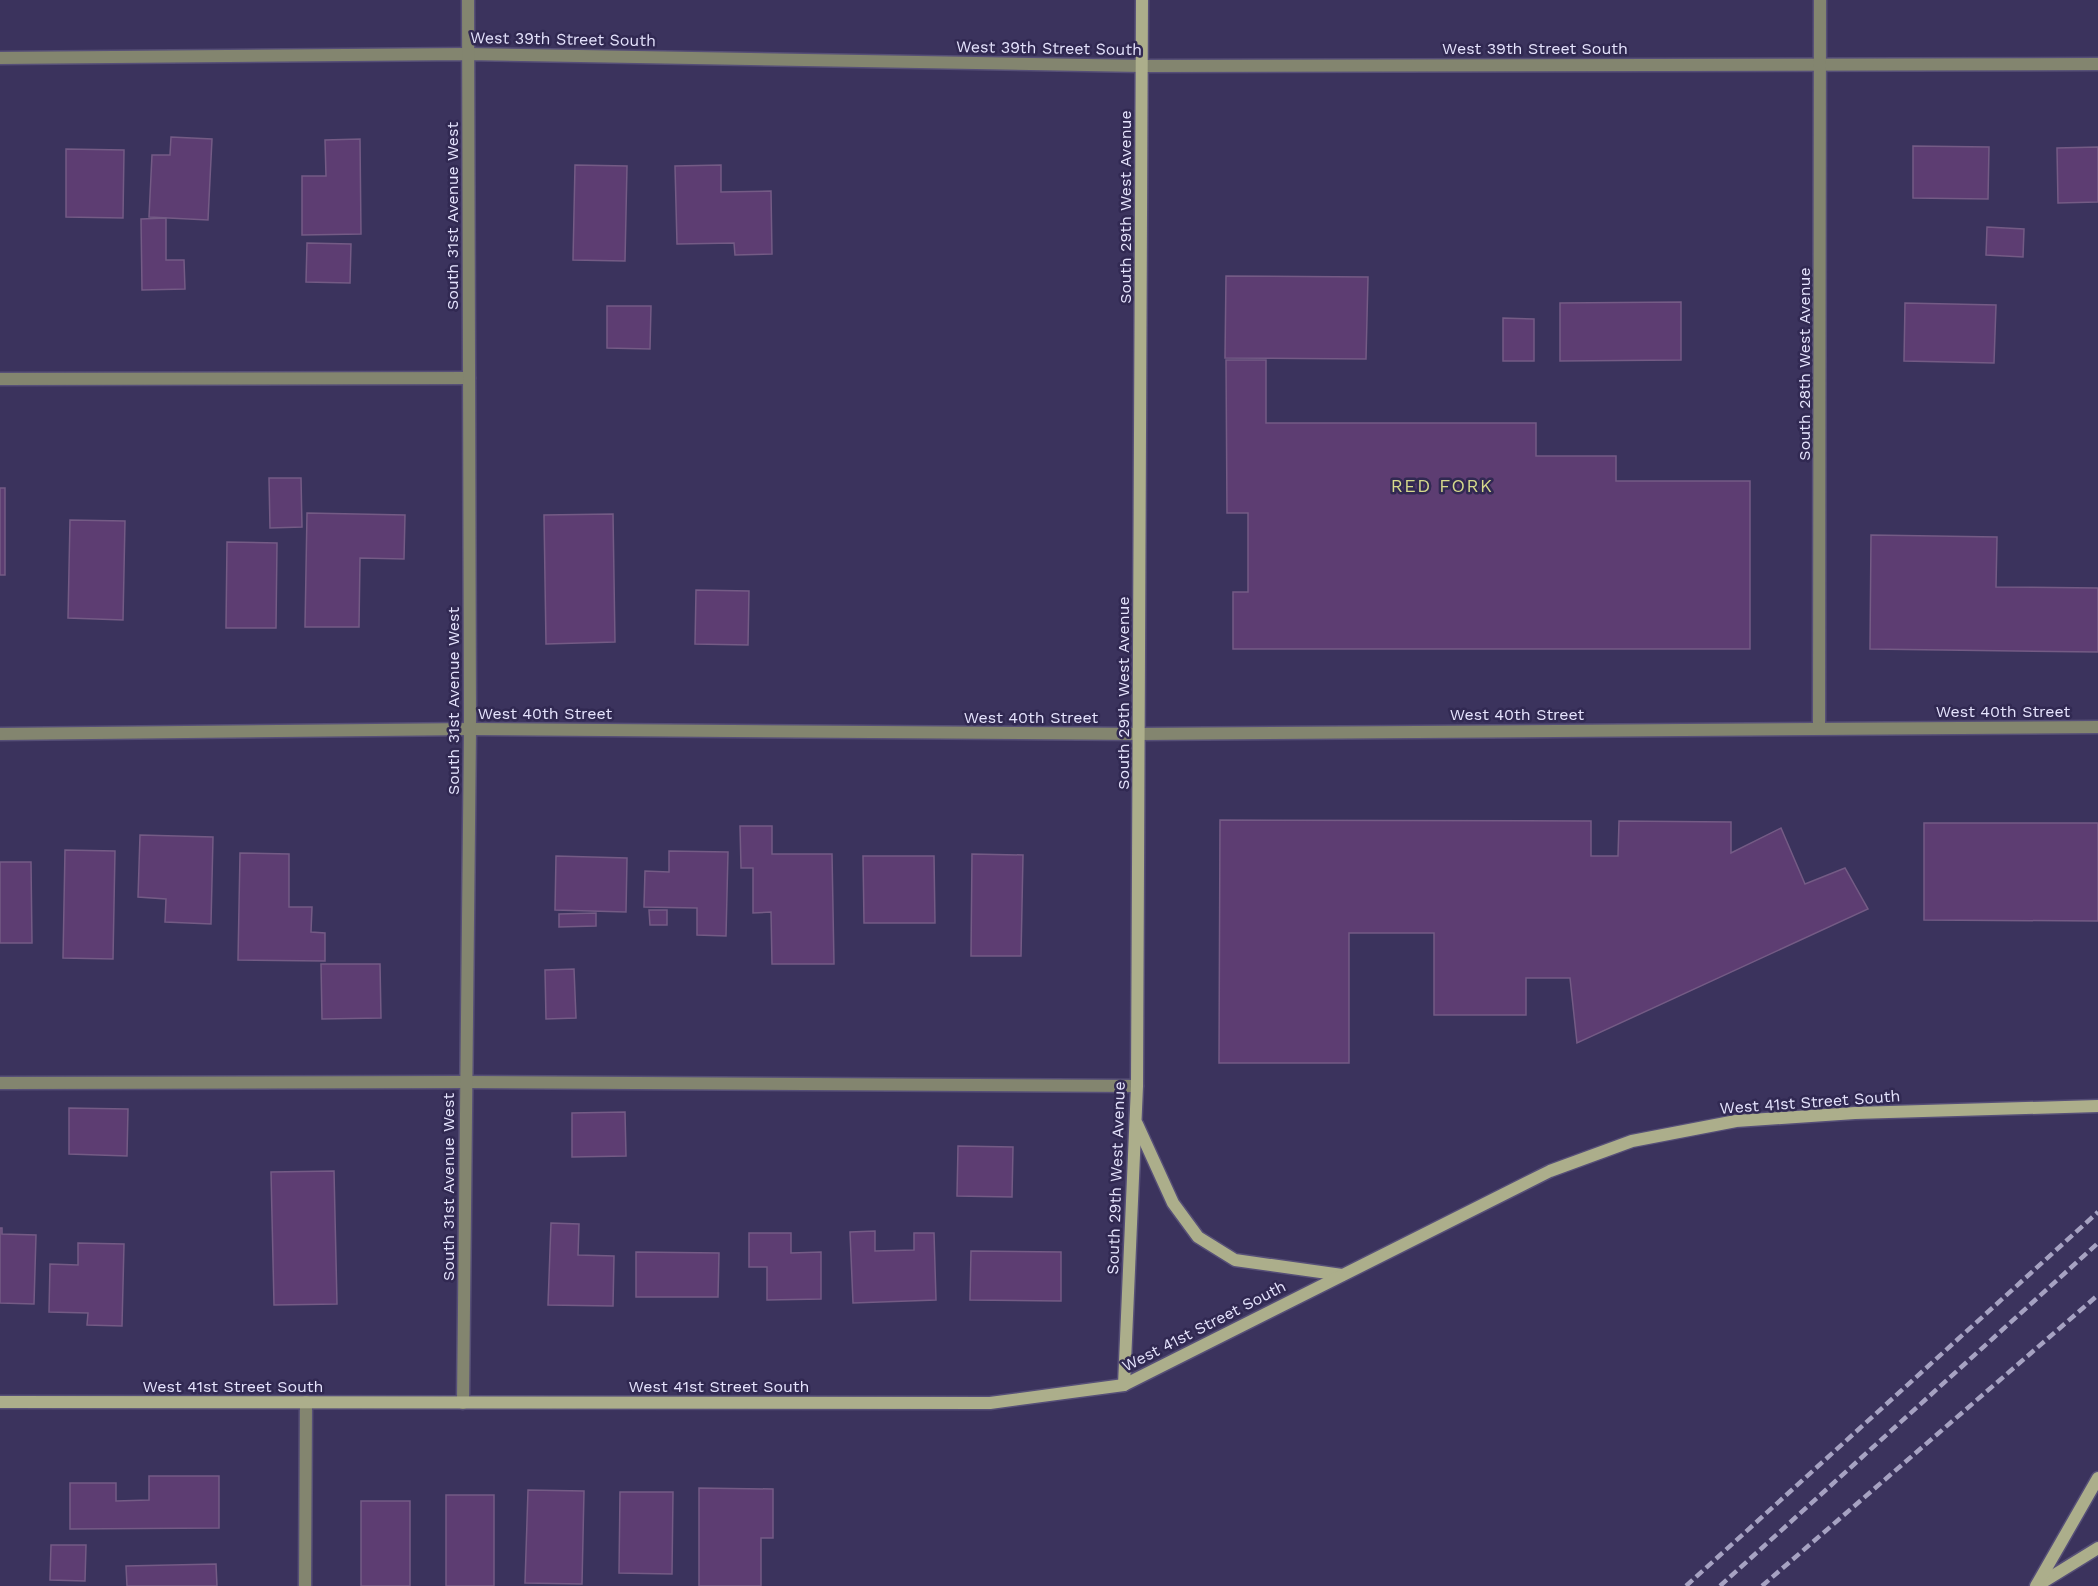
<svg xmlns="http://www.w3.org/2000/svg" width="2098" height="1586" viewBox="0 0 2098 1586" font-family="'Work Sans',sans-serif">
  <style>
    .building { fill: #5d3d72; stroke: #745b85; stroke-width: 1.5 }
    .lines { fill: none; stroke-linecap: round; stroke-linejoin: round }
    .lane-casing { stroke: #564f77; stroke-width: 15 }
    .street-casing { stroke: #564f77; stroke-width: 15 }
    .secondary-casing { stroke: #564f77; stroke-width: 15 }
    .lane { stroke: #83856f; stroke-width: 12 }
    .street { stroke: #83856f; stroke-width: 12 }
    .secondary { stroke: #acae8b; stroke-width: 12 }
    .rail { stroke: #a6a2c2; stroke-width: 4.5; stroke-dasharray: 9 4.5; stroke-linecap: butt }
    .labels { text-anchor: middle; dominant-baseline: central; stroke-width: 5; stroke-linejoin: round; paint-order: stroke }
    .street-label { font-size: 16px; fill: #e5e3fd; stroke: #312952 }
    .neighbourhood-label { font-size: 18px; letter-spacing: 1.5px; fill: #d7da8c; stroke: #312952 }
  </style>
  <rect width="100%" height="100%" fill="#3b335d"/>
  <g class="building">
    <path d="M171,137L212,139L208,220L149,217L152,155H170Z"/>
    <path d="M360,139L361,234L302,235V176H326L325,140Z"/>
    <path d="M1913,146L1989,147L1988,199L1913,198Z"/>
    <path d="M2098,147V202L2058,203L2057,148Z"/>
    <path d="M66,149L124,150L123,218L66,217Z"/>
    <path d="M575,165L627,166L625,261L573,260Z"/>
    <path d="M721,165V192L771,191L772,254L735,255L734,243L677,244L675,166Z"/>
    <path d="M166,218V260H184L185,289L142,290L141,219Z"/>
    <path d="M1987,227L2024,229L2023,257L1986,255Z"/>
    <path d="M307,243L351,244L350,283L306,282Z"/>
    <path d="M1226,276L1368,277L1366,359L1225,358Z"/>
    <path d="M1681,302V360L1560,361V303Z"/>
    <path d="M1905,303L1996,305L1994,363L1904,361Z"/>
    <path d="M607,306H651L650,349L607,348Z"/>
    <path d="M1503,318L1534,319V361H1503Z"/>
    <path d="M1226,360H1266V423H1536V456H1616V481H1750V649H1233V592H1248V513H1227Z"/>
    <path d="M269,478H301L302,527L270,528Z"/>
    <rect x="0" y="488" width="5" height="87"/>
    <path d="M307,513L405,515L404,559L360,558L359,627H305Z"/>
    <path d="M613,514L615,642L546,644L544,515Z"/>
    <path d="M70,520L125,521L123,620L68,618Z"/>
    <path d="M1871,535L1997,537L1996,587L2098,588V652L1870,649Z"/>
    <path d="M227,542L277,543L276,628H226Z"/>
    <path d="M696,590L749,591L748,645L695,644Z"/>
    <path d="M1220,820L1591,821V856H1618L1619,821L1731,822V853L1781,828L1805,884L1845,868L1868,909L1577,1043L1570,978H1526V1015H1434V933H1349V1063H1219Z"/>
    <path d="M1924,823H2098V921L1924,920Z"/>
    <path d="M740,826H772V854H832L834,964H772L771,912L753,913V868H741Z"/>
    <path d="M140,835L213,837L211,924L165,922L166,899L138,897Z"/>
    <path d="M65,850L115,851L113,959L63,958Z"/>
    <path d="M669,851L728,852L726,936L697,935V908L644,907L645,871L669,872Z"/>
    <path d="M240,853L289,854V907H312L311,932L325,933V961L238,960Z"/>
    <path d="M972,854L1023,855L1021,956H971Z"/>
    <path d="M556,856L627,858L626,912L555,910Z"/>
    <path d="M863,856H934L935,923H864Z"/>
    <path d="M0,862H31L32,943H0Z"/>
    <path d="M649,910H667V925H650Z"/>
    <path d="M596,913V926L559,927V914Z"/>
    <path d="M321,964H380L381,1018L322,1019Z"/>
    <path d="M574,969L576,1018L546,1019L545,970Z"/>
    <path d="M69,1108L128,1109L127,1156L69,1154Z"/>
    <path d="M625,1112L626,1156L572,1157V1113Z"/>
    <path d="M958,1146L1013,1147L1012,1197L957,1196Z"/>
    <path d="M334,1171L337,1304L274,1305L271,1172Z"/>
    <path d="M551,1223L579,1224L578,1255L614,1256L613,1306L548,1305Z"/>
    <path d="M0,1228H2V1234L36,1235L34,1304L0,1303Z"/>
    <path d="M875,1231V1251L914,1250V1233H934L936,1300L853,1303L850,1232Z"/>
    <path d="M749,1233H791V1253L821,1252V1299L767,1300V1267H749Z"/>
    <path d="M78,1243L124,1244L122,1326L87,1325L88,1313L49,1312L50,1264L78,1265Z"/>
    <path d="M971,1251L1061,1252V1301L970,1300Z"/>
    <path d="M636,1252L719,1253L718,1297H636Z"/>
    <path d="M149,1476H219V1528L70,1529V1483H116V1501L149,1500Z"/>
    <path d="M699,1488L773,1489V1538H761V1586H699Z"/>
    <path d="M528,1490L584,1491L582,1584L525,1583Z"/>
    <path d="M620,1492H673L672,1574L619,1573Z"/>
    <rect x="446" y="1495" width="48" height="91"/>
    <rect x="361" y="1501" width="49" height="85"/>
    <path d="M51,1545H86L85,1581L50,1580Z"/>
    <path d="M216,1564L217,1586H127L126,1566Z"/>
  </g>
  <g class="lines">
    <g class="lane-casing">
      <g id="lane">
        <path d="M0,379L469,378"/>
        <path d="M0,1083L465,1082L1137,1086"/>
      </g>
    </g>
    <g class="street-casing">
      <g id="street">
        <path d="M0,58L467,54L1142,66L2098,64"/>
        <path d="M1819,728L1820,0"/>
        <path d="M0,734L470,729L1140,734L2098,727"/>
        <path d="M463,1403L470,729L468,0"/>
        <path d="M305,1586L306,1402"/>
      </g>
    </g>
    <g class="secondary-casing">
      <g id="secondary">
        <path d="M1137,1124L1173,1203L1198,1237L1235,1260L1342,1275"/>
        <path d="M1124,1385L1137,1086L1142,0"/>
        <path d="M0,1402L990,1403L1124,1385L1550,1171L1632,1141L1736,1121L1855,1113L2098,1106"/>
        <path d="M2038,1585L2098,1548"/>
        <path d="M2036,1586L2098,1478"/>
      </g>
    </g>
    <use href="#lane" class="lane"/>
    <use href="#street" class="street"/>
    <use href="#secondary" class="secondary"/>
    <g class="rail">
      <path d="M1686,1586L2098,1212"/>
      <path d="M1720,1586L2098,1243"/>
      <path d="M1762,1586L2098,1295"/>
    </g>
  </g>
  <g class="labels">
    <g class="street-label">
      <text transform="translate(563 39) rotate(1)">West 39th Street South</text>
      <text transform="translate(1049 48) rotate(1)">West 39th Street South</text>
      <text x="1535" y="48">West 39th Street South</text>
      <text transform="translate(1125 207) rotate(-90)">South 29th West Avenue</text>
      <text transform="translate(452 216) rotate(-90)">South 31st Avenue West</text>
      <text transform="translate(1804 364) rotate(-90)">South 28th West Avenue</text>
      <text transform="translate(1123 693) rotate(-90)">South 29th West Avenue</text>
      <text transform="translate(453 701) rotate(-90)">South 31st Avenue West</text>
      <text x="2003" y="711">West 40th Street</text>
      <text x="545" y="713">West 40th Street</text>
      <text x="1517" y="714">West 40th Street</text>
      <text x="1031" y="717">West 40th Street</text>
      <text transform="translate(1810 1102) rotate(-4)">West 41st Street South</text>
      <text transform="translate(1116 1178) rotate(-88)">South 29th West Avenue</text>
      <text transform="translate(448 1187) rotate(-90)">South 31st Avenue West</text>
      <text transform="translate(1204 1326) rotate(-27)">West 41st Street South</text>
      <text x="233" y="1386">West 41st Street South</text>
      <text x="719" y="1386">West 41st Street South</text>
    </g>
    <g class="neighbourhood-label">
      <text x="1442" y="485">RED FORK</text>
    </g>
  </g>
</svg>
